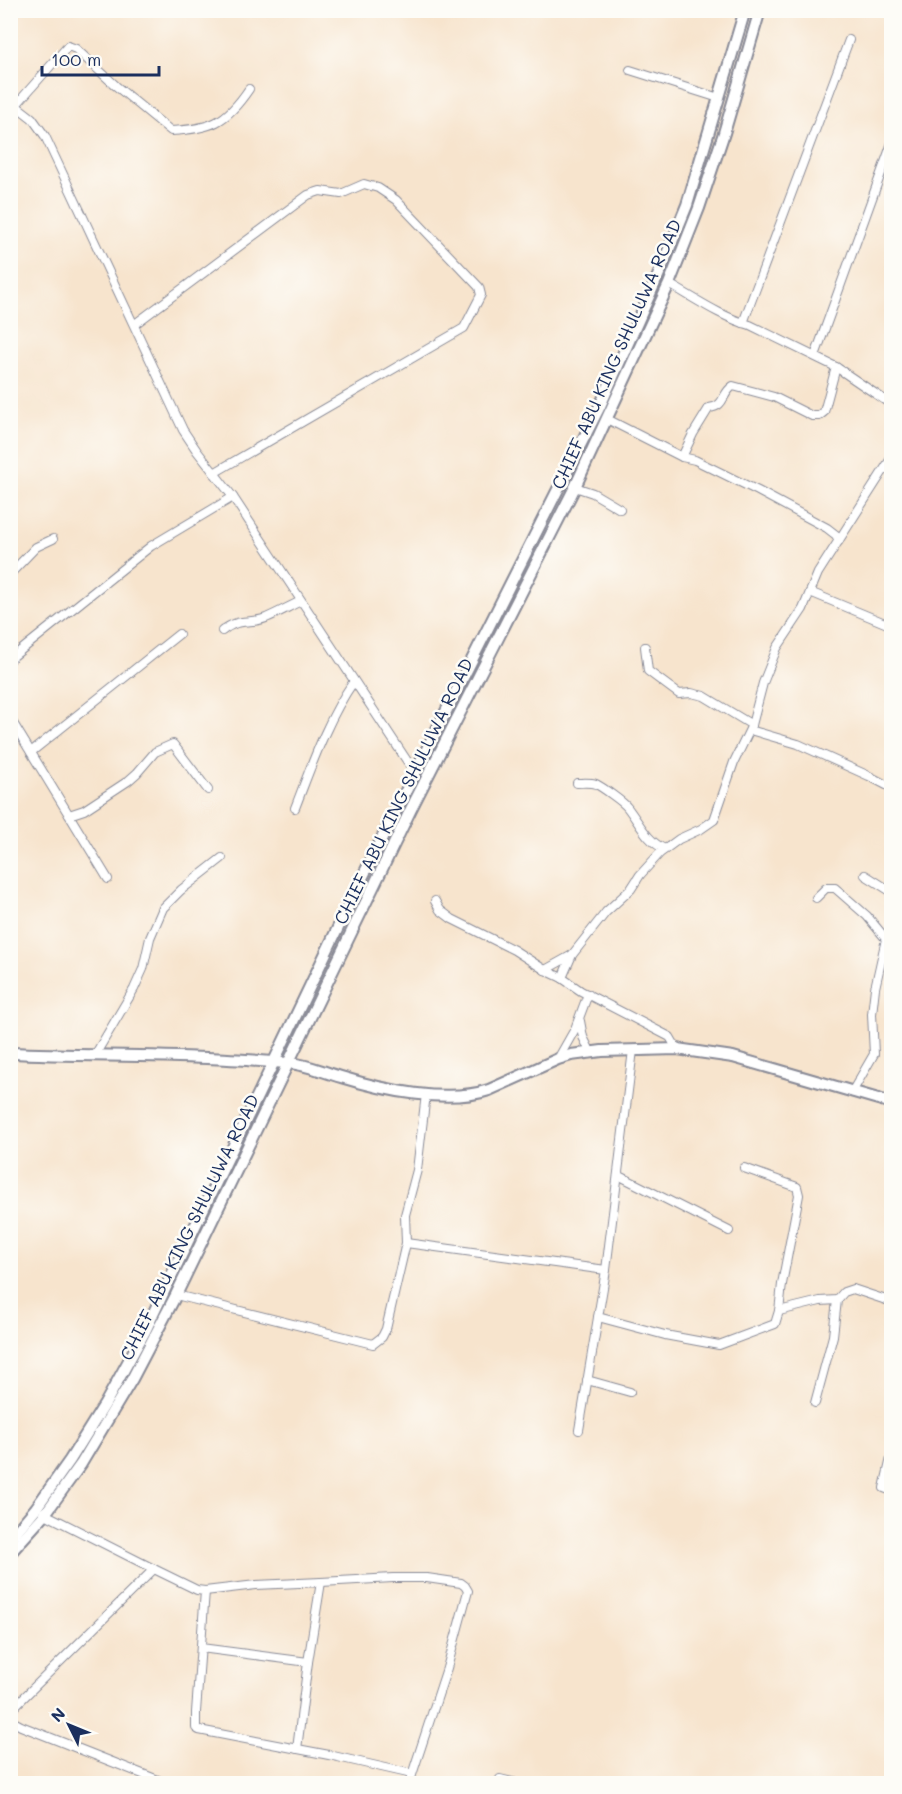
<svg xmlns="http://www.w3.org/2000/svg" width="902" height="1794" viewBox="0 0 902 1794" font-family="Mali,sans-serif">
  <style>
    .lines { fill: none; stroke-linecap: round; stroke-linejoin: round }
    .street-casing { stroke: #898a96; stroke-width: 10 }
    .secondary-casing { stroke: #898a96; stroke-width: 14 }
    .street { stroke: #fff; stroke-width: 8 }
    .secondary { stroke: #fff; stroke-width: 10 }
    .labels { text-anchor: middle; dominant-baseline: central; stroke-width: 5; stroke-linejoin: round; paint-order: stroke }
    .street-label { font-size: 18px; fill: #1b2f5e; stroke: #fdfcf7 }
  </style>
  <rect width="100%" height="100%" fill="#fdfcf7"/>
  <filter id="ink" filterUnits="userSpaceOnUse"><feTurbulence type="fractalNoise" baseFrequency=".0167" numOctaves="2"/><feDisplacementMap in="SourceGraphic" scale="12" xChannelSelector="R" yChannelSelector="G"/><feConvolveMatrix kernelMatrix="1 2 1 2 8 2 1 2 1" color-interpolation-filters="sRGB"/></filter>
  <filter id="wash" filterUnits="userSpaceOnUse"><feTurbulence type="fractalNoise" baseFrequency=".008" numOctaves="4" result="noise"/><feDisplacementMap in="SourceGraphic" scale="24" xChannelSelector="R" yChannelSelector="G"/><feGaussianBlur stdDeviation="1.35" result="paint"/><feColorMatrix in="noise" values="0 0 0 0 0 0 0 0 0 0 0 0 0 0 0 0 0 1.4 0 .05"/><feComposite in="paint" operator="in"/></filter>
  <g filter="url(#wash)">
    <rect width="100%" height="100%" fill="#f7e4cd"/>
  </g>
  <g filter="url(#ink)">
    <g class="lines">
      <g class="street-casing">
        <g id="street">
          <path d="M630,70L719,98"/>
          <path d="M10,101L32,118L45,136L183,430L197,451L233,497L415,773"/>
          <path d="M16,105L68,46L76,49L116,86L171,131C211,129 226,123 249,89"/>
          <path d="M669,284C696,299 721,317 750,325L836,367L892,405"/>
          <path d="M743,323L849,40"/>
          <path d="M135,324L308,195L320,191L341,194L364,184L378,188L396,200L479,287L481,295L464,328L214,473"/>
          <path d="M815,356L892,143"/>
          <path d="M607,419L682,457L695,460L758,491L827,528L836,535L839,541"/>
          <path d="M682,457L693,434L709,408C726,406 721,394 733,386L774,397L812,416H819L824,412L836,367"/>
          <path d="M575,487L593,493L620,509"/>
          <path d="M10,574L36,547L53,539"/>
          <path d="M810,592L892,626"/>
          <path d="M222,631C240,617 247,625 266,618C278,613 290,606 301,601"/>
          <path d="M645,647L648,671L679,694L691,693L704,696L752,725"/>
          <path d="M10,659L151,546L233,497"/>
          <path d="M10,718L108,879"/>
          <path d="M750,730L798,744L869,776L892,788"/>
          <path d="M31,752L179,634"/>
          <path d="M577,783C583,783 590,782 596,784C602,787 623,802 627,807C639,822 647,842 665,849"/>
          <path d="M295,808C312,764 327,720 354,681"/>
          <path d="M69,815L84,810L128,781L137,773L155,752L173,744L208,790"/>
          <path d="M865,875L892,892"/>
          <path d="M816,898L826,888H835L867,916L886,939"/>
          <path d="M435,901L440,910L452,919L514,950L545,970L562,978L581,991L670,1037L677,1049"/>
          <path d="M545,970L572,955"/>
          <path d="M562,978L572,955L606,912L631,889L640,875L660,853L679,839L701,829L714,820L734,762L752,725L763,683L777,648L803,609L818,573L892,457"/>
          <path d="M580,1021L583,1037L591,1053"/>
          <path d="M95,1055L134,989L143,969L150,938L163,908L181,890L222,858"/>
          <path d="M558,1059L575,1029L588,994"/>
          <path d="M852,1092L874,1054L872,1014L875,988L886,939L892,930"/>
          <path d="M618,1175L729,1231"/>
          <path d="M406,1243L606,1270"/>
          <path d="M176,1295L373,1344L382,1337L386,1329L406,1243L405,1215L417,1170L426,1094"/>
          <path d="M779,1311L820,1301L837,1300L844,1292L853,1289L892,1302"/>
          <path d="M598,1317L665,1335L719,1345L775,1324L779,1311L782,1284L799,1195L797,1187L744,1168"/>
          <path d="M587,1380L630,1392"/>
          <path d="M815,1403L833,1336L837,1300"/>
          <path d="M579,1430L606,1270L633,1050"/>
          <path d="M892,1454L884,1488L892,1491"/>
          <path d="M43,1513L154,1569L197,1590L205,1591L196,1712V1728L199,1730L329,1755L412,1774"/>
          <path d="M321,1582L393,1578H427L461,1583L465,1586L468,1591L447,1668L409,1784"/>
          <path d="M205,1591L256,1585L321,1582L308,1662L297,1749"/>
          <path d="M201,1648L308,1662"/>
          <path d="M10,1711L154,1569"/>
          <path d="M10,1720L21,1726L168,1784"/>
          <path d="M500,1779L521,1784"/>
        </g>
      </g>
      <g class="secondary-casing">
        <g id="secondary">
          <path d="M10,1053C76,1056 141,1055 207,1058C234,1059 261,1061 288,1063C307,1064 323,1072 341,1077C383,1090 447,1104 489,1090L558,1059L571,1055L602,1051L677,1049L733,1057L892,1103"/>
          <path d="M10,1539L36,1508L70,1460L105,1404L145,1331L357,888L600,406L658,276L687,205L745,10"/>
          <path d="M10,1553L45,1514L81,1464L132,1379L176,1295L411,809L575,487L669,284L699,208L724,133L760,10"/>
        </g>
      </g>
      <use href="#street" class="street"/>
      <use href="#secondary" class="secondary"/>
    </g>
  </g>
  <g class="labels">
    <g class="street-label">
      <text transform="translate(616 354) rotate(-66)">CHIEF ABU KING SHULUWA ROAD</text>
      <text transform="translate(403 791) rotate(-64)">CHIEF ABU KING SHULUWA ROAD</text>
      <text transform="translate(189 1227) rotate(-64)">CHIEF ABU KING SHULUWA ROAD</text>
    </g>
  </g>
  <rect width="902" height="1794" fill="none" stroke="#fdfcf7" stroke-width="36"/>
  <g transform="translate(69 1725) rotate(313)" stroke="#fdfcf7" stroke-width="4.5" paint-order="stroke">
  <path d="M0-4.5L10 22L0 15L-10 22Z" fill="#1b2f5e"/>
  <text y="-9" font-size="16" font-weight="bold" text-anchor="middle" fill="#1b2f5e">N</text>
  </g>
  <path d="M42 66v9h117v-9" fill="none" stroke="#1b2f5e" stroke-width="3"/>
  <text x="51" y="66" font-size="18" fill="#1b2f5e" stroke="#fdfcf7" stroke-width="4.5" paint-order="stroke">100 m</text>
</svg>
